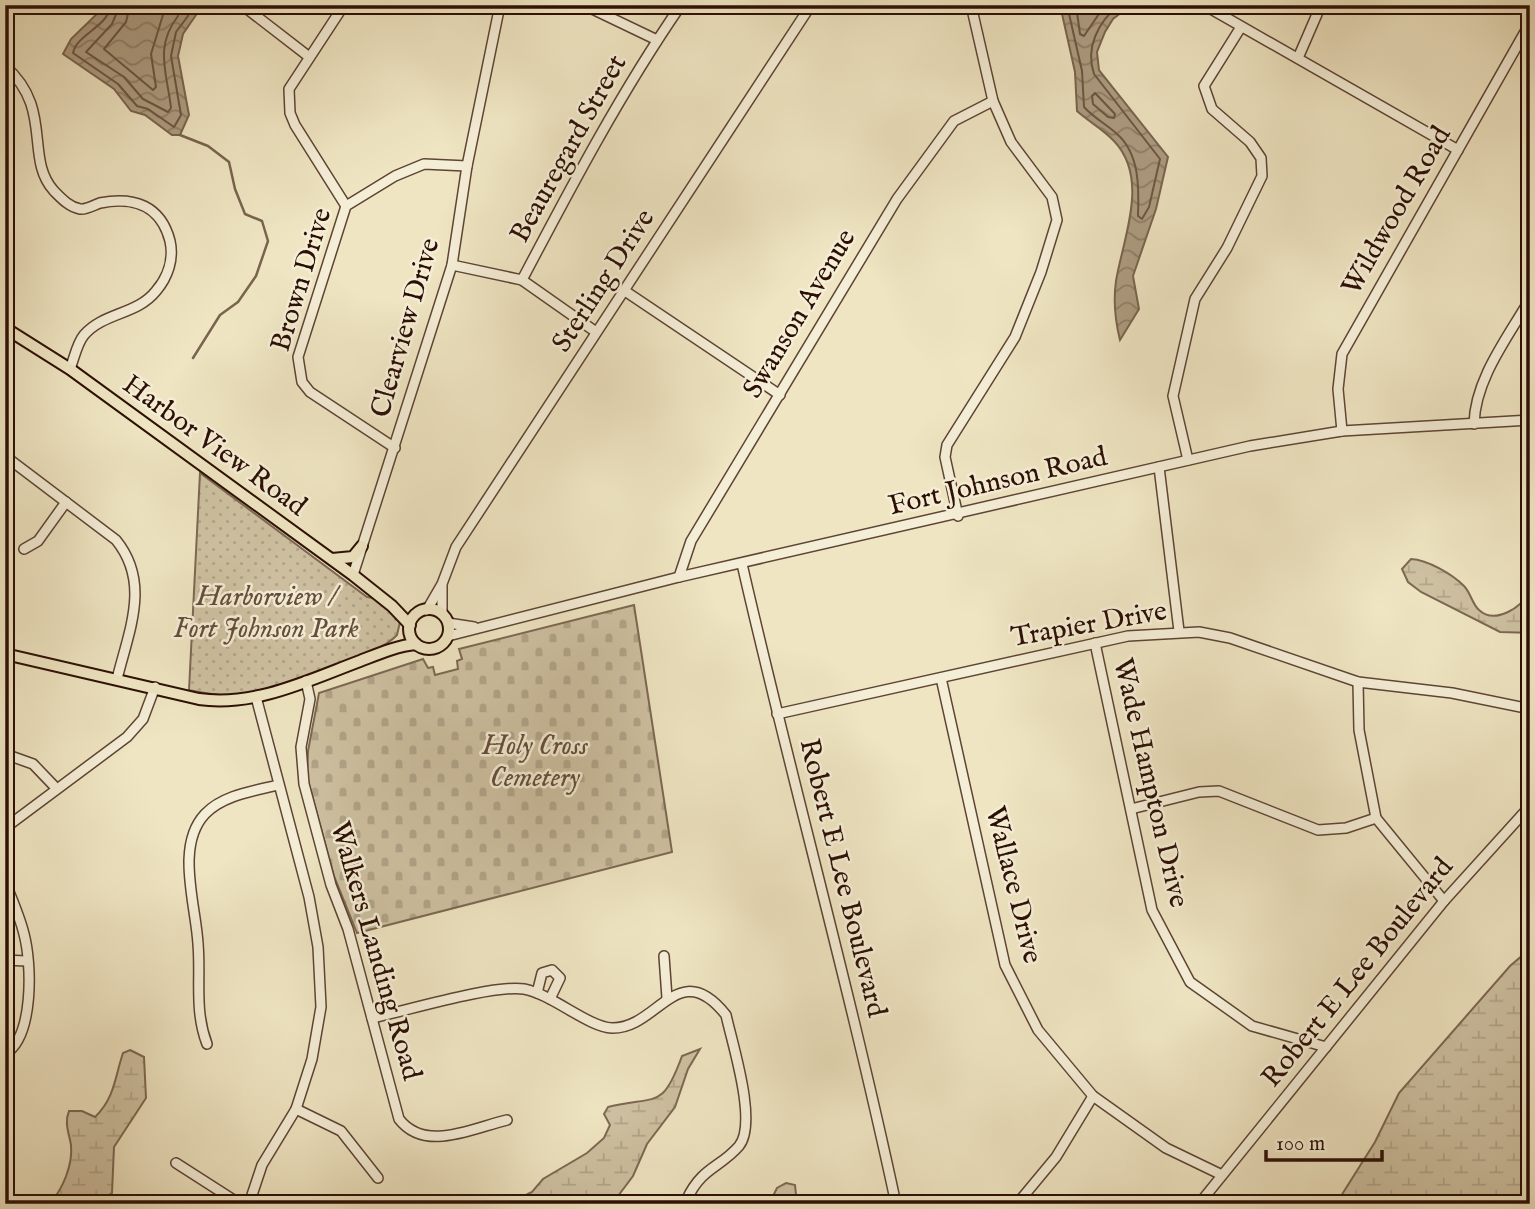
<svg xmlns="http://www.w3.org/2000/svg" width="1535" height="1209" viewBox="0 0 1535 1209" font-family="'IM FELL English',serif">
  <style>
    .wetland { fill: url(#wetland-marsh); stroke: #7d6853; stroke-width: 2 }
    .cemetery { fill: url(#cemetery-stones); stroke: #7d6853; stroke-width: 2 }
    .park { fill: url(#park-dots); stroke: #7d6853; stroke-width: 2 }
    .water { fill: url(#water-waves); stroke: #79644f; stroke-width: 2 }
    .lines { fill: none; stroke-linecap: round; stroke-linejoin: round }
    .shore { stroke: #6c5642; stroke-width: 2 }
    .stream { stroke: #79644f; stroke-width: 2.5 }
    .minor-casing { stroke: #5d4434; stroke-width: 12 }
    .major-casing { stroke: #2c0f04; stroke-width: 14 }
    .minor { stroke: #f5eed7; stroke-width: 9 }
    .major { stroke: #efe5c2; stroke-width: 10 }
    .labels { text-anchor: middle; dominant-baseline: central; stroke-width: 5; stroke-linejoin: round; paint-order: stroke }
    .street-label { font-size: 28px; fill: #2c0f04; stroke: #f5eed7 }
    .park-label { font-size: 28px; font-style: italic; fill: #654d3b; stroke: #f5eed7 }
  </style>
  <defs>
    <pattern id="wetland-marsh" width="20" height="14" patternUnits="userSpaceOnUse" patternTransform="scale(1.75)"><rect width="20" height="14" fill="#cec1a2"/><path d="M1 5h8M5 5V1M11 12h8M15 12V8" fill="none" stroke="#b1a58a"/></pattern>
    <pattern id="cemetery-stones" width="16" height="16" patternUnits="userSpaceOnUse" patternTransform="scale(1.75)"><rect width="16" height="16" fill="#cec1a2"/><path d="M2 7V4a2 2 0 0 1 4 0v3zM10 15v-3a2 2 0 0 1 4 0v3z" fill="#b1a58a"/></pattern>
    <pattern id="park-dots" width="8" height="8" patternUnits="userSpaceOnUse" patternTransform="scale(1.75)"><rect width="8" height="8" fill="#cec1a2"/><path d="M2 2h.1M6 6h.1" fill="none" stroke="#b1a58a" stroke-width="1.8" stroke-linecap="round"/></pattern>
    <pattern id="water-waves" width="16" height="10" patternUnits="userSpaceOnUse" patternTransform="scale(1.75)"><rect width="16" height="10" fill="#ad9c81"/><path d="M0 5q4-4 8 0t8 0" fill="none" stroke="#8d7e67"/></pattern>
  </defs>
  <rect width="100%" height="100%" fill="#efe5c2"/>
  <filter id="stains"><feTurbulence type="fractalNoise" baseFrequency=".00286" numOctaves="4"/><feColorMatrix values="0 0 0 0 .2 0 0 0 0 .09 0 0 0 0 .02 0 0 0 .5 -.17"/></filter>
  <radialGradient id="worn" r=".72"><stop offset=".6" stop-color="#630" stop-opacity="0"/><stop offset="1" stop-color="#630" stop-opacity=".3"/></radialGradient>
  <g class="wetland">
    <path d="M1411,559C1428,560 1452,574 1464,586C1471,593 1472,604 1479,610C1495,625 1522,607 1530,592V633L1500,632L1421,592L1408,582L1402,569Z"/>
    <path d="M1530,949V1204H1336L1375,1142L1399,1093L1510,966Z"/>
    <path d="M700,1049L688,1069L675,1107L647,1144L633,1176L612,1204H504L511,1195L522,1197L532,1192L543,1179L587,1153L604,1138L610,1125L604,1114L608,1107C657,1095 662,1111 682,1056Z"/>
    <path d="M130,1050L144,1057L146,1098L114,1147L112,1193L95,1204H50C63,1188 73,1165 71,1145C69,1133 64,1123 69,1111H82L95,1117C115,1098 115,1076 123,1053Z"/>
    <path d="M786,1183L795,1185L797,1204H769L777,1188Z"/>
  </g>
  <path class="cemetery" d="M634,605L672,852L357,933L334,876L307,777L308,751L319,693L423,659L428,668L433,667L435,675L458,669L457,661L462,659L459,649Z"/>
  <path class="park" d="M200,473L367,597C380,598 394,611 400,622L397,635C376,658 266,693 233,695C218,696 204,693 189,690Z"/>
  <g class="water">
    <path d="M106,5H191L196,15L183,34L178,56L189,115L180,135H172L145,115L131,111L114,89L63,54L71,39Z"/>
    <path d="M1060,5H1131L1113,19L1105,32L1097,52L1099,70L1168,157L1156,209L1133,276L1139,309L1120,340C1115,320 1113,302 1116,281C1123,238 1150,179 1114,141C1104,130 1088,121 1077,111L1075,72Z"/>
  </g>
  <g class="lines">
    <g class="shore">
      <path d="M111,5C108,27 77,34 73,53L118,84L137,106L148,109L174,127L181,115L171,56L176,32L188,16L186,5"/>
      <path d="M120,5L112,24L86,52L124,77L143,99L168,112L171,108C167,73 154,47 178,16L177,5"/>
      <path d="M130,5L126,22L104,49L153,90L156,87L151,54L166,5"/>
      <path d="M1067,5L1082,71L1084,107C1094,118 1106,124 1117,134C1140,154 1139,189 1138,216L1142,219L1149,207L1160,159L1094,74C1085,48 1098,22 1119,5"/>
      <path d="M1076,5L1080,34L1084,36L1105,5"/>
      <path d="M1095,93L1115,114L1114,118L1108,117L1093,104L1092,96Z"/>
    </g>
    <path class="stream" d="M180,135L208,146L229,162L235,189L245,214L262,221L268,241L256,276L238,302L220,315L193,358"/>
    <g class="minor-casing">
      <g id="minor">
        <path d="M242,5L308,56"/>
        <path d="M344,5L289,89L290,113L295,125L346,206"/>
        <path d="M584,5L657,40"/>
        <path d="M1204,5L1458,150"/>
        <path d="M5,9L8,5"/>
        <path d="M1298,58L1321,5"/>
        <path d="M5,66C54,109 24,158 54,191C61,198 69,207 80,209C86,210 94,205 100,203C134,196 161,206 170,241C174,259 168,277 156,291C137,315 104,312 84,335C77,343 74,359 70,369"/>
        <path d="M452,265L522,280L596,332"/>
        <path d="M522,280C571,187 621,92 681,5"/>
        <path d="M625,291L780,395"/>
        <path d="M1474,424C1475,379 1508,337 1530,299"/>
        <path d="M1342,431L1338,389L1342,354L1530,23"/>
        <path d="M395,448L310,392L302,382L298,357L346,206L395,176L424,164L467,166"/>
        <path d="M5,456L116,540C151,583 129,630 117,679"/>
        <path d="M1188,460L1173,396L1195,299L1227,248L1262,176L1261,158L1250,142L1212,109L1204,86L1241,27"/>
        <path d="M1159,467L1179,631"/>
        <path d="M958,516L945,457L947,445L1015,337L1041,272L1057,220L1052,197L1011,142L993,101L971,5"/>
        <path d="M24,549L38,541L66,502"/>
        <path d="M742,564C791,778 850,989 896,1204"/>
        <path d="M353,575L452,265L467,166L500,5"/>
        <path d="M679,577L691,541L897,199L954,121L993,101"/>
        <path d="M427,610L442,584L456,547L811,5"/>
        <path d="M442,614V586"/>
        <path d="M448,623L474,627"/>
        <path d="M448,636L679,577L1250,446L1342,431L1530,420"/>
        <path d="M1095,643L1152,910L1190,982L1252,1026L1326,1047"/>
        <path d="M941,678L1005,965L1038,1030L1093,1096L1166,1148L1222,1175"/>
        <path d="M306,681L310,699L301,747L304,784L331,885L348,929L399,1119C425,1153 473,1128 507,1120"/>
        <path d="M1358,682L1359,730L1376,818L1444,901"/>
        <path d="M777,714L1128,636L1199,632L1230,638L1358,682L1452,693L1530,709"/>
        <path d="M5,754L33,764L56,788"/>
        <path d="M1131,809L1199,792L1219,791L1318,830L1346,828L1376,818"/>
        <path d="M5,828L127,737L143,719L155,687"/>
        <path d="M5,882C12,899 20,917 24,934C32,964 34,1037 5,1054"/>
        <path d="M664,956L667,998"/>
        <path d="M5,960L26,961"/>
        <path d="M537,993L542,973L552,970L560,978L550,999"/>
        <path d="M372,1018C405,1011 495,984 524,989C552,994 588,1027 612,1028C658,1029 678,955 726,1015C732,1043 758,1123 739,1146C720,1168 702,1167 687,1199"/>
        <path d="M207,1044C194,1010 201,978 198,944C196,905 175,846 205,814C223,795 254,791 278,785"/>
        <path d="M296,1109L341,1131L378,1178"/>
        <path d="M176,1163L240,1204"/>
        <path d="M249,1204L262,1165L296,1109L312,1059L321,1007L318,947L309,897L256,697"/>
        <path d="M1017,1204L1056,1157L1093,1096"/>
        <path d="M1199,1204L1444,901L1530,806"/>
      </g>
    </g>
    <g class="major-casing">
      <g id="major">
        <path d="M5,328L70,369L353,575L392,606L410,625"/>
        <path d="M332,559L353,557L362,546"/>
        <circle cx="429" cy="629" r="20"/>
        <path d="M5,654L199,699C255,707 309,680 360,661C378,654 396,646 416,644"/>
      </g>
    </g>
    <use href="#minor" class="minor"/>
    <use href="#major" class="major"/>
  </g>
  <g class="labels">
    <g class="street-label">
      <text transform="translate(569 149) rotate(-61)">Beauregard Street</text>
      <text transform="translate(1397 211) rotate(-60)">Wildwood Road</text>
      <text transform="translate(302 280) rotate(-73)">Brown Drive</text>
      <text transform="translate(604 281) rotate(-57)">Sterling Drive</text>
      <text transform="translate(800 314) rotate(-59)">Swanson Avenue</text>
      <text transform="translate(406 328) rotate(-74)">Clearview Drive</text>
      <text transform="translate(214 446) rotate(36)">Harbor View Road</text>
      <text transform="translate(998 482) rotate(-13)">Fort Johnson Road</text>
      <text transform="translate(1089 625) rotate(-10)">Trapier Drive</text>
      <text transform="translate(1150 783) rotate(77)">Wade Hampton Drive</text>
      <text transform="translate(842 878) rotate(76)">Robert E Lee Boulevard</text>
      <text transform="translate(1013 885) rotate(76)">Wallace Drive</text>
      <text transform="translate(375 951) rotate(74)">Walkers Landing Road</text>
      <text transform="translate(1358 973) rotate(-51)">Robert E Lee Boulevard</text>
    </g>
    <g class="park-label">
      <text x="266" y="597">Harborview /<tspan x="266" dy="32">Fort Johnson Park</tspan></text>
      <text x="535" y="746">Holy Cross<tspan x="535" dy="32">Cemetery</tspan></text>
    </g>
  </g>
  <rect width="1535" height="1209" fill="none" stroke="#efe5c2" stroke-width="28"/>
  <rect x="7" y="7" width="1521" height="1195" fill="none" stroke="#2c0f04" stroke-width="3.5"/>
  <rect x="14" y="14" width="1507" height="1181" fill="none" stroke="#2c0f04" stroke-width="2"/>
  <path d="M1266 1150v10h116v-10" fill="none" stroke="#2c0f04" stroke-width="3.5"/>
  <text x="1276" y="1150" font-size="21" fill="#2c0f04" stroke="#f5eed7" stroke-width="5" paint-order="stroke">100 m</text>
  <rect width="100%" height="100%" filter="url(#stains)"/>
  <rect width="100%" height="100%" fill="url(#worn)"/>
</svg>
